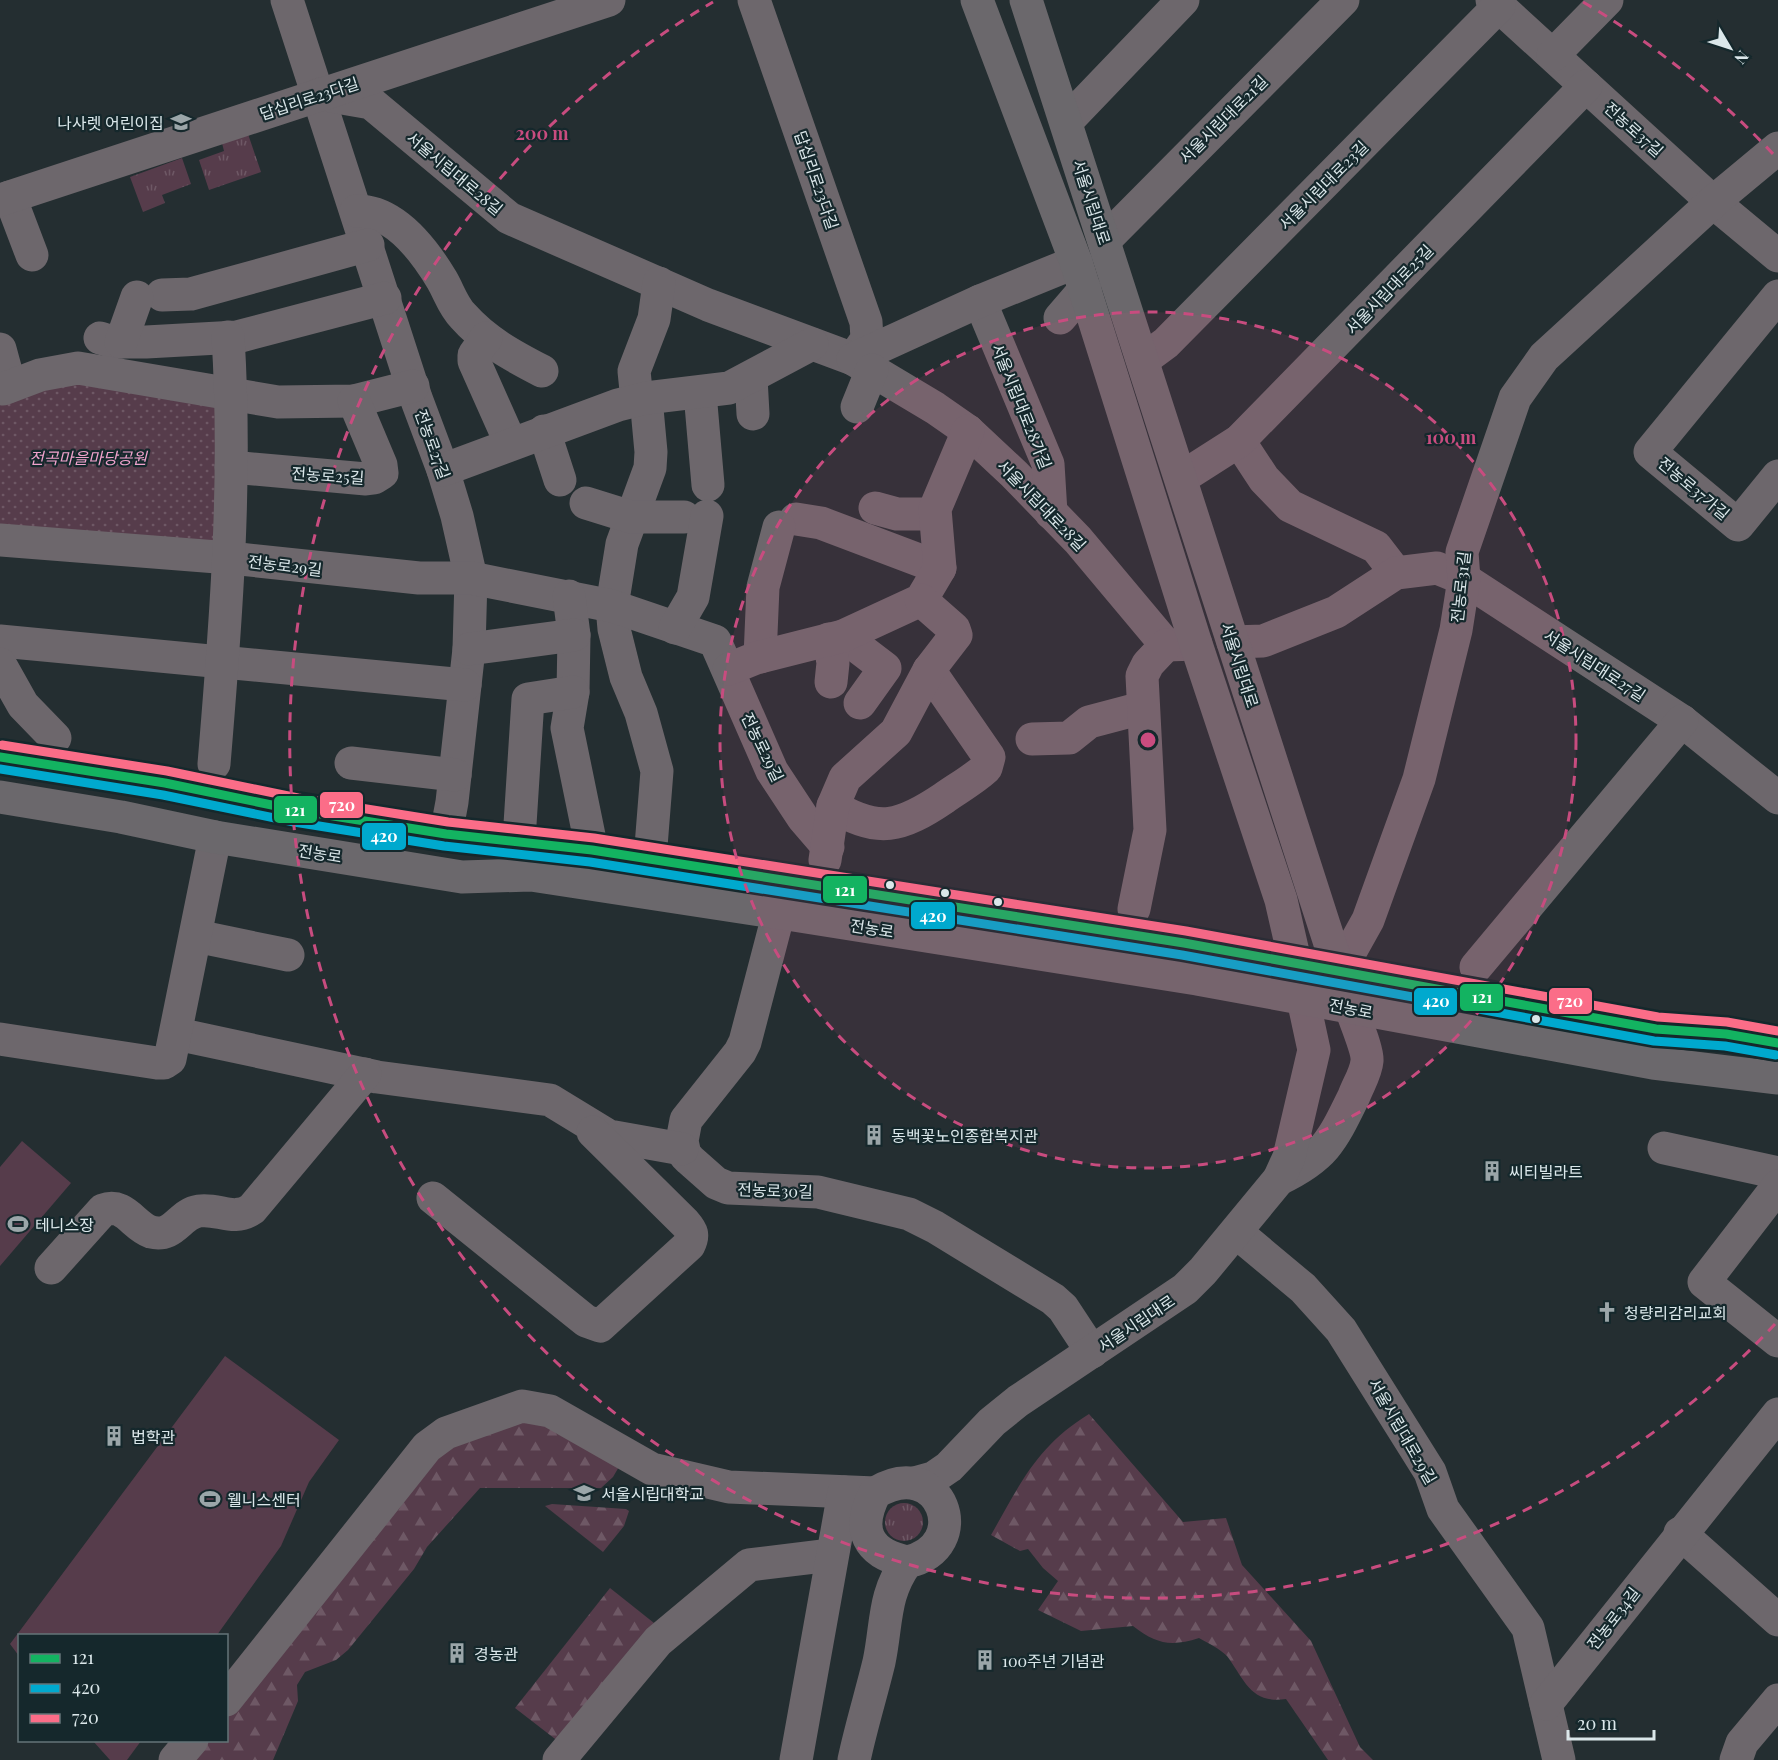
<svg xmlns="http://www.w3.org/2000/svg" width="1778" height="1760" viewBox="0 0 1778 1760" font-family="'Playfair Display','Noto Sans KR',serif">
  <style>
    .grass { fill: url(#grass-tufts) }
    .forest { fill: url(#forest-firs) }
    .park { fill: url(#park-dots) }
    .garden { fill: #563c4b }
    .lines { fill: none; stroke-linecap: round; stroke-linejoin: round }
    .minor { stroke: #6d676c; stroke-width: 33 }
    .major { stroke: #6b686c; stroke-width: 33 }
    .bus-1-casing { stroke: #15282c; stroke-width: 14 }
    .bus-2-casing { stroke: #15282c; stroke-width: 14 }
    .bus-3-casing { stroke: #15282c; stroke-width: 14 }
    .bus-1 { stroke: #13b361; stroke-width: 9 }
    .bus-2 { stroke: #00a9ce; stroke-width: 9 }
    .bus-3 { stroke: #fb6d88; stroke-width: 9 }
    .ring { fill: none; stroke: #c84c7f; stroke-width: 3; stroke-dasharray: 10 8 }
    .bus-dot { fill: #dbe7ea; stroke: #15282c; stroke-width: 2 }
    .labels { text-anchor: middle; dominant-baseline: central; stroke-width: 4.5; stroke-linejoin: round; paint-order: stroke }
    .street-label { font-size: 16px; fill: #dbe7ea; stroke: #15282c }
    .poi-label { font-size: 16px; fill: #dbe7ea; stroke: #15282c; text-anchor: start }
    .park-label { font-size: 16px; font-style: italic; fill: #efa2cc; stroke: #15282c }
    .centre { fill: #c84c7f; stroke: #15282c; stroke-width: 3 }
    .ring-label { font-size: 18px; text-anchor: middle; font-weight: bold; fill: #c84c7f; stroke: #15282c; stroke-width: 4.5; stroke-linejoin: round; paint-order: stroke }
    .line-badge { stroke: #15282c; stroke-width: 2 }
    .badge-label { font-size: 16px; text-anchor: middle; font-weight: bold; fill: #fff }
  </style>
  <defs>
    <pattern id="grass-tufts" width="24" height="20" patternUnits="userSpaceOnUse" patternTransform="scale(1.5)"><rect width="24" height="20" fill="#563c4b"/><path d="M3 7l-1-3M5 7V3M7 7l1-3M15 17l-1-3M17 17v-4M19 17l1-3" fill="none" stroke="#6e5865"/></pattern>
    <pattern id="forest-firs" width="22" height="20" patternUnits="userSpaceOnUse" patternTransform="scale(1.5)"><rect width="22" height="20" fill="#563c4b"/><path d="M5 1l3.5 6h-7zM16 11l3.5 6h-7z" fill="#6e5865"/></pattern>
    <pattern id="park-dots" width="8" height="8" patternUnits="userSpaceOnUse" patternTransform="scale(1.5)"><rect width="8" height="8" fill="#563c4b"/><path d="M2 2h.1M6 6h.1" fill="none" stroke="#6e5865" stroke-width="1.8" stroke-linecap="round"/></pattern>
  </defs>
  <rect width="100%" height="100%" fill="#242e31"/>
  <g class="grass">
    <path d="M248,134L261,172L209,190L199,160L224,151L222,143Z"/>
    <path d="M182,158L191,184L162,195L165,203L143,212L130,177Z"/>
    <circle cx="904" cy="1522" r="19"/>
  </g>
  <g class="forest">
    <path d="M522,1412L620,1465L613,1477L601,1488H480L427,1547L414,1569L348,1650L336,1660L305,1672L297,1685L298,1701L273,1760H185L200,1741L226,1740L227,1705L439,1444Z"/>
    <path d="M1089,1414L1183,1522L1226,1518L1242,1565L1311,1641L1360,1747L1373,1760H1328L1286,1699C1250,1704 1245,1680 1227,1656C1220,1649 1208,1643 1199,1638C1171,1647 1156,1644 1133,1626L1081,1631L1038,1610L1058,1581L1043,1568L1028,1549L1020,1551L991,1535C1020,1484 1037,1446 1089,1414Z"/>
    <path d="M552,1504L626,1509L629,1511L624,1526L603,1552L545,1506Z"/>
    <path d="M610,1588L654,1623L559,1742L515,1708Z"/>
  </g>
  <path class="park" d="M59,376L227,399L225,550L0,532V396Z"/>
  <g class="garden">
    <path d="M22,1141L71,1183L0,1266V1167Z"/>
    <path d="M225,1356L339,1440L309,1482L281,1546L217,1635L20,1636L19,1656L10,1644Z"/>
    <path d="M93,1741H141L127,1760H110Z"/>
  </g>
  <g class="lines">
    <g class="minor">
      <path d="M287,0L416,398L443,470L457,516L471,578L469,649L452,802L446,834"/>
      <path d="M754,0L866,322L867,339L853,359"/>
      <path d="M1492,0L1713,202L1778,256"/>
      <path d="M1553,55L1607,0"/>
      <path d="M319,94L371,103L509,218L708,305L853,359L935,408L968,431L1014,474L1078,540L1166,645L1196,644"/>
      <path d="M1066,122L1183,0"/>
      <path d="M10,197L32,255"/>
      <path d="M0,200L609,0"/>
      <path d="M356,211C394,210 424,250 442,280C449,292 453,306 463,316C485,341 513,356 542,371"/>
      <path d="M1105,240L1343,0"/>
      <path d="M162,295L191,294L368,245"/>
      <path d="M1778,296L1650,452L1738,525L1778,476"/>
      <path d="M980,301L1048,464L1051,513"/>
      <path d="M1060,318L1085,289"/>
      <path d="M100,338L113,342H146L237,337L385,298"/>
      <path d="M486,338L474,355V361L511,444"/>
      <path d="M121,342L137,297"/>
      <path d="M0,349L10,386"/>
      <path d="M853,359L980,301L1076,262"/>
      <path d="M1143,360L1166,343L1499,6"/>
      <path d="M751,378L753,414"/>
      <path d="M3,389L40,375L78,368L278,402L354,401L413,386"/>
      <path d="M700,393L708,485"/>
      <path d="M646,398L651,452L650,468L622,544L612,606L614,629L626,677L641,713L657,771L650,859"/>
      <path d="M637,400L634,371L654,319L659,283"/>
      <path d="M857,407L872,370"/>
      <path d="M544,431L560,480"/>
      <path d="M1239,441L1264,479L1290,506L1376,547L1396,573"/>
      <path d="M231,467L366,479L374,478L382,473L381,465L354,401"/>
      <path d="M443,470L618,405L646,398L729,388L812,344"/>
      <path d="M1181,478L1239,441L1586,86"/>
      <path d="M586,503L631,517H684"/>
      <path d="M875,508L897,514H934"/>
      <path d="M796,519L821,523L940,568"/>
      <path d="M0,540L230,558L419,578H471L612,606L715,641L772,771L803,818L828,847"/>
      <path d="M569,596L574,635L573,692L567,728L592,850"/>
      <path d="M675,628L693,597L707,516"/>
      <path d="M843,636L885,668L860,703"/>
      <path d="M829,639L833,663L831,682"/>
      <path d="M0,641L465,685"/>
      <path d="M1233,642L1263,641L1336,612L1396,573L1437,568L1464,579L1682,721L1778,798"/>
      <path d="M469,649L574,635"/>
      <path d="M760,657L763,587L779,527"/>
      <path d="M0,664L23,705L55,738"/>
      <path d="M729,669L756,658L843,636L921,600L940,568L935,509L968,431"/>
      <path d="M1032,739L1069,738L1089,722L1142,708"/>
      <path d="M351,763L455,775"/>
      <path d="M214,764C226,621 237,480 228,337"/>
      <path d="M833,806C878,834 901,827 944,798C958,788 973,780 986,768L989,757L929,670"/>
      <path d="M519,840L528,699L573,692"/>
      <path d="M825,860L833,806L845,778L896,732L929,670L956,635L954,629L921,600"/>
      <path d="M1134,909L1150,830L1142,676L1148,664L1166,645"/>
      <path d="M779,912L745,1042L740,1052L686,1120L682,1141L685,1155L690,1160L716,1183L728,1188L818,1192L909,1214L935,1227L1053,1299L1063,1308L1092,1352"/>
      <path d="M196,936L288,955"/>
      <path d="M1476,967L1682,721"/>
      <path d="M1339,972L1368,920L1419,779L1456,630L1464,579L1462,552L1515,398L1544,357L1713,202L1778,148"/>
      <path d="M177,1034L377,1077L550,1100L609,1136L682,1149"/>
      <path d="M0,1039L157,1063H164L170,1059L215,837"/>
      <path d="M1664,1148L1778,1173"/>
      <path d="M1279,1179C1325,1157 1332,1141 1354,1096C1358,1085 1366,1073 1367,1061C1368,1050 1355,1021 1351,1008"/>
      <path d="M1778,1186L1704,1282L1778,1341"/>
      <path d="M433,1198L586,1321L600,1326L689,1245C694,1235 692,1231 685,1223L593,1132"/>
      <path d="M1236,1232L1303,1288L1341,1330L1430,1472L1443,1509L1528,1628L1559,1760"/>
      <path d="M51,1268L103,1210C125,1202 133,1226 151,1232C175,1238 179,1214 199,1211C219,1208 233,1222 252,1209L365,1074"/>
      <path d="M915,1483L933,1478L949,1467L992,1422L1018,1401L1185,1289L1203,1271L1279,1179L1289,1157L1314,1050L1303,999"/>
      <path d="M1680,1533L1778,1620"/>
      <path d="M226,1700L427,1447L446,1433L522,1406L550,1411L652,1469L729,1487L875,1493"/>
      <path d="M1546,1704L1778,1414"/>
      <path d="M175,1760L192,1740"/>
      <path d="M559,1760L658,1641L749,1565L831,1555"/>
      <path d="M796,1760L844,1492"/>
      <path d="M854,1760C861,1727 871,1695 879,1662C887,1624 883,1594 907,1562C976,1547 941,1452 875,1493C856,1530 867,1553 907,1562"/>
      <path d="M1736,1760L1742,1743L1778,1700"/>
    </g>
    <g class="major">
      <path d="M977,0L1076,262L1196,644L1281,900L1300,983"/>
      <path d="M1026,0L1345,990"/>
      <path d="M0,757L165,783L296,810L446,834L592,850L1184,943L1656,1029L1726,1034L1778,1043"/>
      <path d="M0,797L121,817L215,837L462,877L531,875L787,914L1197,979L1653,1063L1778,1078"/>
    </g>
    <g class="bus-1-casing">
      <path id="bus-1" d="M0,757L165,783L296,810L446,834L592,850L1184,943L1656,1029L1726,1034L1778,1043"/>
    </g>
    <g class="bus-2-casing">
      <path id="bus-2" d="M0,769L163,795L294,822L444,846L590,862L1182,955L1654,1041L1725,1046L1776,1055"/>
    </g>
    <g class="bus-3-casing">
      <path id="bus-3" d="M2,745L167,771L298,798L448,822L594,838L1186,931L1658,1017L1727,1022L1778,1031"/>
    </g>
    <use href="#bus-1" class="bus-1"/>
    <use href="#bus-2" class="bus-2"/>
    <use href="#bus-3" class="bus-3"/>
  </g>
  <circle cx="1148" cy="740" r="428" fill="#c84c7f" fill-opacity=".12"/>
  <g class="ring">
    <circle cx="1148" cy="740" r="428"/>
    <path d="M1775 1324A857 857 0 1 1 713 2M1583 2A857 857 0 0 1 1775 156"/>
  </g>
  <defs>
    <g id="school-bare" transform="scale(1.62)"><path d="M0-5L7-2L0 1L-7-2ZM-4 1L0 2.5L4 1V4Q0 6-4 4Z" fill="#9ba6a9" stroke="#15282c" stroke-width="2.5" paint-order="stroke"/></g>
    <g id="building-bare" transform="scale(1.62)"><path d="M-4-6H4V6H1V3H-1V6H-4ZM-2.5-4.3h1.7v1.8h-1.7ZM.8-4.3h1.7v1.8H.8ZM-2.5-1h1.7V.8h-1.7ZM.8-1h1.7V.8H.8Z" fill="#9ba6a9" stroke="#15282c" stroke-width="2.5" paint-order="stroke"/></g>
    <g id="stadium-bare" transform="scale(1.62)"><path d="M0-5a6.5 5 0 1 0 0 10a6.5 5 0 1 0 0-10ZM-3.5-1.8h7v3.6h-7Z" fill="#9ba6a9" stroke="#15282c" stroke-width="2.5" paint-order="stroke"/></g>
    <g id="church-bare" transform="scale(1.62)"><path d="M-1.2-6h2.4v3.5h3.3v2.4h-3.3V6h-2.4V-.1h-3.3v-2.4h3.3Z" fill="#9ba6a9" stroke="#15282c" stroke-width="2.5" paint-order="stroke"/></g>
    <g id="university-bare" transform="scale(1.62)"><path d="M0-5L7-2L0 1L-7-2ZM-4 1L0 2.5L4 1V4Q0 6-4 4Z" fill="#9ba6a9" stroke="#15282c" stroke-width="2.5" paint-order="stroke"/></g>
  </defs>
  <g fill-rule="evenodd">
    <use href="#school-bare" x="181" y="122"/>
    <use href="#building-bare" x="874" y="1135"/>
    <use href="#building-bare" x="1492" y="1171"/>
    <use href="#stadium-bare" x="18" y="1224"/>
    <use href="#church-bare" x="1607" y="1312"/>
    <use href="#building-bare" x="114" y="1436"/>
    <use href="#university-bare" x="584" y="1493"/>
    <use href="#stadium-bare" x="210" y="1499"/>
    <use href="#building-bare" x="457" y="1653"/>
    <use href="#building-bare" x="985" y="1660"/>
  </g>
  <g class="bus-dot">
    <circle cx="890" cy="885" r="5"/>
    <circle cx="945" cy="893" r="5"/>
    <circle cx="998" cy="902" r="5"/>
    <circle cx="1536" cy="1019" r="5"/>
  </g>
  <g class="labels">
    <g class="street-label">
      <text transform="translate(309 98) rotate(-18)">답십리로23다길</text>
      <text transform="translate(1223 119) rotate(-45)">서울시립대로21길</text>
      <text transform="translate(1634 129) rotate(42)">전농로37길</text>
      <text transform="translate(455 173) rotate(40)">서울시립대로28길</text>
      <text transform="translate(817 180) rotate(71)">답십리로23다길</text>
      <text transform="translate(1323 185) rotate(-45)">서울시립대로23길</text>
      <text transform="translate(1092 202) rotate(72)">서울시립대로</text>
      <text transform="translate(1389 289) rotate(-46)">서울시립대로25길</text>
      <text transform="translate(1022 406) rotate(68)">서울시립대로28가길</text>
      <text transform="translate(433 444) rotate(70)">전농로27길</text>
      <text transform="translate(328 475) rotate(4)">전농로25길</text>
      <text transform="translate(1694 488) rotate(40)">전농로37가길</text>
      <text transform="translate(1042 505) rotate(46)">서울시립대로28길</text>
      <text transform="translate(285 565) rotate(7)">전농로29길</text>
      <text transform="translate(1460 587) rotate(-84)">전농로31길</text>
      <text transform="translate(1240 665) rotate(72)">서울시립대로</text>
      <text transform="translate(1595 665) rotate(33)">서울시립대로27길</text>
      <text transform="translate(763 747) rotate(64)">전농로29길</text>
      <text transform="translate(320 853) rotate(9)">전농로</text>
      <text transform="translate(872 928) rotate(9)">전농로</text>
      <text transform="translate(1351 1008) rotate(11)">전농로</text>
      <text transform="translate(775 1190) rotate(2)">전농로30길</text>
      <text transform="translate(1136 1323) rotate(-34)">서울시립대로</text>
      <text transform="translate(1403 1431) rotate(60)">서울시립대로29길</text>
      <text transform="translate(1613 1618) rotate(-52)">전농로34길</text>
    </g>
    <g class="poi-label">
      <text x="164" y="122" text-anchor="end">나사렛 어린이집</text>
      <text x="891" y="1135">동백꽃노인종합복지관</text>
      <text x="1509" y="1171">씨티빌라트</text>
      <text x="35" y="1224">테니스장</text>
      <text x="1624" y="1312">청량리감리교회</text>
      <text x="131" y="1436">법학관</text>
      <text x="601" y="1493">서울시립대학교</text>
      <text x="227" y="1499">웰니스센터</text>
      <text x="474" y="1653">경농관</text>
      <text x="1002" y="1660">100주년 기념관</text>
    </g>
    <g class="park-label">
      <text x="88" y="457">전곡마을마당공원</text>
    </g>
  </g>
  <circle cx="1148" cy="740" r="9" class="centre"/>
  <g class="ring-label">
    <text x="542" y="140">200 m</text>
    <text x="1451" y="444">100 m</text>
  </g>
  <g class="line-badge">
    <rect x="319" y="791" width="45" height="28" rx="6" fill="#fb6d88"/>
    <rect x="273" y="795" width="45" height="29" rx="6" fill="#13b361"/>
    <rect x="361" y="822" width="46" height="29" rx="6" fill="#00a9ce"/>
    <rect x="822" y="875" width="46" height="29" rx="6" fill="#13b361"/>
    <rect x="910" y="901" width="46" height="29" rx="6" fill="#00a9ce"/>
    <rect x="1459" y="983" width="45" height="29" rx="6" fill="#13b361"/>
    <rect x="1548" y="987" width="45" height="28" rx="6" fill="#fb6d88"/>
    <rect x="1413" y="987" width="45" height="29" rx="6" fill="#00a9ce"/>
  </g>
  <g class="badge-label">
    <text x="342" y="811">720</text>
    <text x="295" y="816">121</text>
    <text x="384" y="842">420</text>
    <text x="845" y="896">121</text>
    <text x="933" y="922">420</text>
    <text x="1482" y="1003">121</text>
    <text x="1570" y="1007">720</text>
    <text x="1436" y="1007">420</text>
  </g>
  <rect x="18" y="1634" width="210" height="108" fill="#15282c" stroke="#647478" stroke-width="1.5"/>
  <rect x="30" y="1654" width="30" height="9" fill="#13b361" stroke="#647478" stroke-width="1.5"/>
  <text x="72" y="1664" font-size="18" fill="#dbe7ea">121</text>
  <rect x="30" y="1684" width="30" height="9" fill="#00a9ce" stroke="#647478" stroke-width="1.5"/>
  <text x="72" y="1694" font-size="18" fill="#dbe7ea">420</text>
  <rect x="30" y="1714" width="30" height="9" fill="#fb6d88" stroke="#647478" stroke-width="1.5"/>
  <text x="72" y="1724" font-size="18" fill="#dbe7ea">720</text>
  <g transform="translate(1730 48) rotate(129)" stroke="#15282c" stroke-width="4.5" paint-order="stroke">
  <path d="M0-4.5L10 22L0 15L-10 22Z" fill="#dbe7ea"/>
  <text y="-9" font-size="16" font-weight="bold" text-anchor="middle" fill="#dbe7ea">N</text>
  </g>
  <path d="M1568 1730v9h86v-9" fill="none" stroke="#dbe7ea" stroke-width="3"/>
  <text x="1577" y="1730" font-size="18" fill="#dbe7ea" stroke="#15282c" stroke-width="4.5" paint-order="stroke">20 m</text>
</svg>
